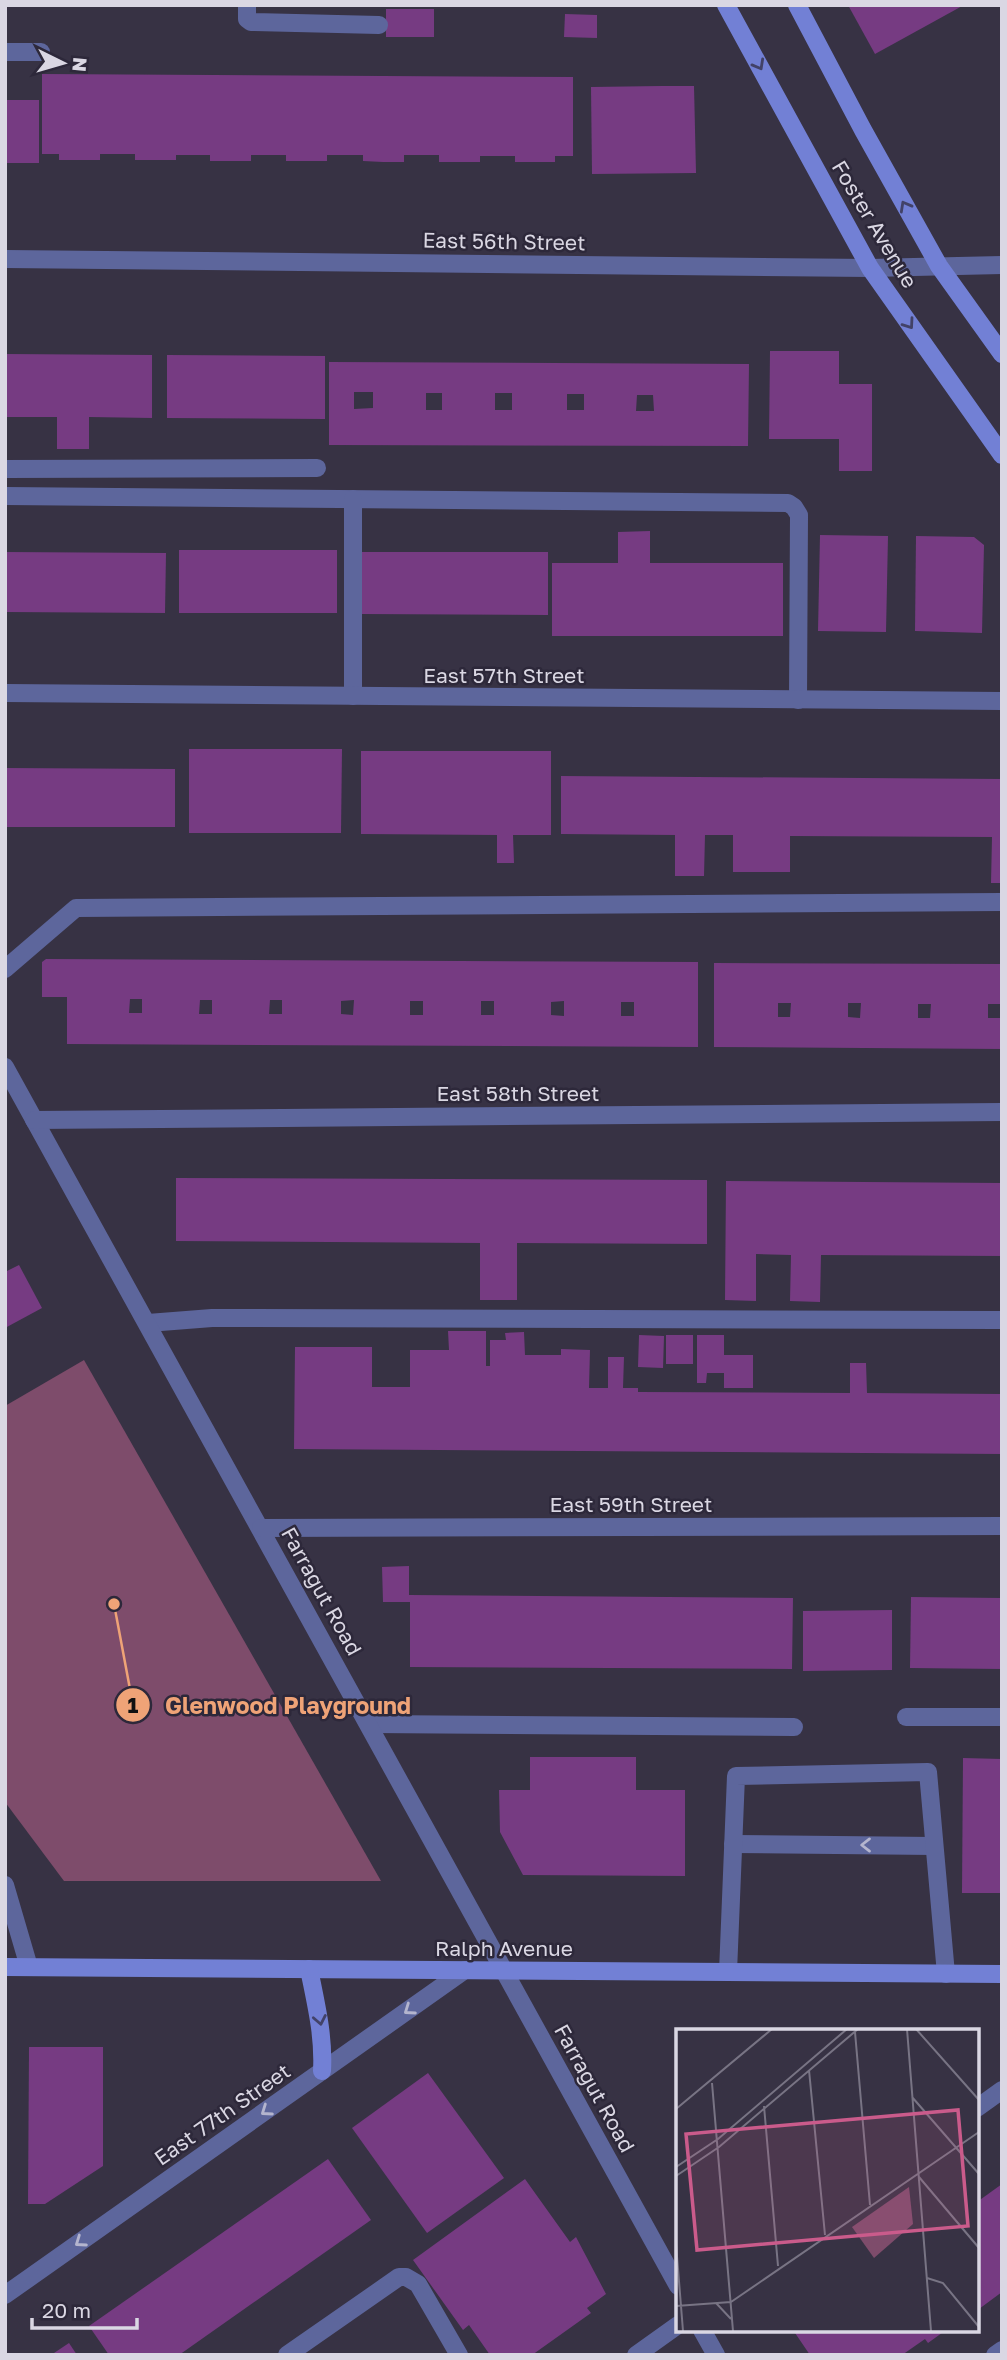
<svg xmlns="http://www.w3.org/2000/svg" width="1007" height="2360" viewBox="0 0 1007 2360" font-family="'Golos Text',sans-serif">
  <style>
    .green { fill: #7e4c6b }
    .building { fill: #763b82; fill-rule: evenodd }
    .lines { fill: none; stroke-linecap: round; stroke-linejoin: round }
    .lane { stroke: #5d669c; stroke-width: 18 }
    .street { stroke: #5d669c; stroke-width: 18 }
    .secondary { stroke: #7280d5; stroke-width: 18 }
    .oneway { stroke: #424268 }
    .oneway2 { stroke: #b4b5ce }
    .labels { text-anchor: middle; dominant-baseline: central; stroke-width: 5; stroke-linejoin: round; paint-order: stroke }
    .street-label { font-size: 21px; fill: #dad7e3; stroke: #2d283a }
    .inset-road { fill: none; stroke: #787484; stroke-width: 2 }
    .view { fill: #ca5b8b; fill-opacity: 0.15; stroke: #ca5b8b; stroke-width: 3.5 }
    .inset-edge { fill: none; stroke: #dad7e3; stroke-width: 3.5 }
    .leader { fill: none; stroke: #efa377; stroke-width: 2.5 }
    .callout-dot { fill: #efa377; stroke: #2d283a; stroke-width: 2.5 }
    .mark-label { font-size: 21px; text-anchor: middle; font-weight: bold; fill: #111 }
    .callout-label { font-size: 23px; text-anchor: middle; font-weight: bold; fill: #efa377; stroke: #2d283a; stroke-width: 5; stroke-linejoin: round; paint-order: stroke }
  </style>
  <rect width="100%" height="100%" fill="#373244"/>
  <path class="green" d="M84,1360L381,1881H64L5,1802V1406Z"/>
  <g class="building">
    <path d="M848,5H964L875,54Z"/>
    <rect x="386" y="9" width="48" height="28"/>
    <path d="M565,14L597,15V38L564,37Z"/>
    <path d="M42,74L573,77V156H555V162H515V156H480V162H439V155H404V162H383L363,161V155H327V161H286V155H251V161H210V155H176V160H135V154H100V160H59V154H42Z"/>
    <path d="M661,86H694L696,173L592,174L591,87Z"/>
    <rect x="5" y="100" width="34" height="63"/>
    <path d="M770,351H839V384H872V471H839V439H769Z"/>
    <path d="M5,354L152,355V418L89,417V449H57V417H5Z"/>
    <path d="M167,355L325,356V419L167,418Z"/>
    <path d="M329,362L749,364L748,446L329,445ZM354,392H373V408L354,409ZM426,393H442V410H426ZM495,393H512V410H495ZM567,394H584V410H567ZM637,395H653L654,411H636Z"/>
    <path d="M650,531V563H783V636H552V563H618V532Z"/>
    <path d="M820,535L888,536L886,632L818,631Z"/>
    <path d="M916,536L974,537L984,545L982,633L915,631Z"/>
    <rect x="179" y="550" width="158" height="63"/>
    <path d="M5,552L166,553L165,613L5,612Z"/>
    <path d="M359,552H548V615L359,614Z"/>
    <path d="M189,749H342L341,833H189Z"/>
    <path d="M361,751H551V835H513L514,863H497V835L361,834Z"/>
    <path d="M5,768L175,769V827H5Z"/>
    <path d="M561,776L1002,779V883H991L992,837L790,836V872H733V835H705L704,876H675V835L561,834Z"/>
    <path d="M46,959L698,962V1047L67,1044V997H42V962ZM130,999H142V1013H129ZM200,1000H212V1014H199ZM270,1000H282V1014H269ZM354,1000L353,1015L341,1014V1001ZM410,1001H423V1015H410ZM481,1001H494V1015H481ZM564,1001V1016L551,1015V1002ZM621,1002H634V1016H621Z"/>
    <path d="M714,963L1002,964V1004H988V1018H1002V1049L714,1047ZM778,1003H791L790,1017H778ZM848,1003H861L860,1018L848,1017ZM918,1004H931L930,1018H918Z"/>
    <path d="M176,1178L707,1180V1244L517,1243V1300H480V1243L176,1241Z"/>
    <path d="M726,1181L1002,1183V1256L821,1255L820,1302L790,1301L791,1255L756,1254V1301L725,1300Z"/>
    <path d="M19,1265L42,1308L5,1328V1272Z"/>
    <path d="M448,1331H486V1366H490V1340H506L505,1333L524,1332L525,1355H561V1349L590,1350L589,1388H608V1357H624L623,1388H638V1392L850,1393V1363H866L867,1393L1002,1394V1454L294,1449L295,1347H372V1387H410V1350H449Z"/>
    <path d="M639,1335L664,1336L663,1368L638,1367Z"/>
    <rect x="666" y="1335" width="27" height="29"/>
    <path d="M697,1335H724V1355H753V1388H724V1373H707L706,1383H697Z"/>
    <path d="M409,1566V1595L793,1598L792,1669L410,1667V1602H383L382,1567Z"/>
    <path d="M911,1597L1002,1598V1669L910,1668Z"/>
    <path d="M892,1610V1670L803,1671V1611Z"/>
    <path d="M530,1757H636V1790H685V1876L523,1875L500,1832L499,1790H530Z"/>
    <path d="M963,1758L1002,1759V1893H962Z"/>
    <path d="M29,2047H103V2166L45,2204H28Z"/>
    <path d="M428,2073L504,2178L427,2233L352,2128Z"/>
    <path d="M328,2159L371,2220L179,2355H109L89,2326Z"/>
    <path d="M525,2179L570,2242L576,2237L606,2294L587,2308L591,2313L532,2355H490L469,2325L463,2330L413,2260Z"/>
    <path d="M1002,2184V2292L979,2309L977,2202Z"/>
    <path d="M793,2330H946L928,2343L925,2339L902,2355H810Z"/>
    <path d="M69,2343L77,2355H51Z"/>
  </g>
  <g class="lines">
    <g class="lane">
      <path d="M247,5V19L251,22L379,25"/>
      <path d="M5,52H41"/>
      <path d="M5,469L317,468"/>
      <path d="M5,496L788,503L794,507L799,515L798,700"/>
      <path d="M353,696V499"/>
      <path d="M5,969L76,908L1002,902"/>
      <path d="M148,1323L212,1318L1002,1320"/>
      <path d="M906,1717H1002"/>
      <path d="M370,1724L794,1727"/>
      <path d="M733,1844L934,1846"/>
      <path d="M5,1885L29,1967"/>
      <path d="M728,1972L736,1776L928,1772L946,1974"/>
      <path d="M287,2355L399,2277H406L418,2284L459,2355"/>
      <path d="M995,2355L1002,2350"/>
    </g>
    <g class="street">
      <path d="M5,259L870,268L1002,265"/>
      <path d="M5,693L1002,701"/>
      <path d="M5,1067L678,2286"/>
      <path d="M34,1120L1002,1112"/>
      <path d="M261,1528L1002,1526"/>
      <path d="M977,2108L1002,2090"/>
      <path d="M5,2295L465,1970"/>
      <path d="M702,2330L716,2355"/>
      <path d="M636,2355L678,2325"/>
    </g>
    <g class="secondary">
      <path d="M726,5L870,268L1002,455"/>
      <path d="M797,5L863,130L939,266L1002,354"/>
      <path d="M5,1967L1002,1974"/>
      <path d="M309,1969C316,2004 324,2036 322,2071"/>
    </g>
  </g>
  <defs><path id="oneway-chevron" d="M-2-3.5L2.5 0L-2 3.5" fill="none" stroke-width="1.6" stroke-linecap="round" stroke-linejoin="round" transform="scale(1.75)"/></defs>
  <g class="oneway">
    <use href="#oneway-chevron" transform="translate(759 65) rotate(61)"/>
    <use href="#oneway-chevron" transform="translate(905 206) rotate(-119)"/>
    <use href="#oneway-chevron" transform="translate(909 324) rotate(55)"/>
    <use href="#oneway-chevron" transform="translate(320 2020) rotate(79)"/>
  </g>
  <g class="oneway2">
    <use href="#oneway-chevron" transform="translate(866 1845) rotate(-180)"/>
    <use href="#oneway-chevron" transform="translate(409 2010) rotate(145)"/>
    <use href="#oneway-chevron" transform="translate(266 2111) rotate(145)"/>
    <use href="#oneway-chevron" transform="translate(80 2242) rotate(145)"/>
  </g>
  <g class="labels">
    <g class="street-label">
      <text transform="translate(875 224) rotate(59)">Foster Avenue</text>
      <text transform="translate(504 241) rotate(1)">East 56th Street</text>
      <text x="504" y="675">East 57th Street</text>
      <text x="518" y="1093">East 58th Street</text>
      <text x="631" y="1504">East 59th Street</text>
      <text transform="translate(322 1591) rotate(61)">Farragut Road</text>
      <text x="504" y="1948">Ralph Avenue</text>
      <text transform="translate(595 2088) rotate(61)">Farragut Road</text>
      <text transform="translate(222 2114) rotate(-35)">East 77th Street</text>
    </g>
  </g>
  <g transform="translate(676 2029)">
    <rect width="303" height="303" fill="#373244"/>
    <path d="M233,158L237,195L198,229L176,198Z" fill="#7e4c6b"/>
    <path class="inset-road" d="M231,0L255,302M240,0L303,71M179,3L194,176M133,41L149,206M36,54L57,302M236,68L303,145M88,77L102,237M0,80L96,0M0,138L42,110L171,0M0,147L43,118L182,0M243,148L303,219M0,215L7,302M251,249L267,254L303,298M55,273L303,103M40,274L55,290M0,277L55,273"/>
    <path class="view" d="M282,81L292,197L21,221L10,105Z"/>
    <rect width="303" height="303" class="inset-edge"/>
  </g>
  <path class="leader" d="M114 1604L133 1705"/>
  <g class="callout-dot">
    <circle cx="114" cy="1604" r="7"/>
    <circle cx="133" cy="1705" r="18"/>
  </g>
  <g class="mark-label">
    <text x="133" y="1713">1</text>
  </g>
  <g class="callout-label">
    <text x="288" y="1714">Glenwood Playground</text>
  </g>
  <rect width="1007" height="2360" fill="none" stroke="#dad7e3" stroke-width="14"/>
  <g transform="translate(63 63) rotate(95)" stroke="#2d283a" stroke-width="5" paint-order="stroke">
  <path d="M0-5L12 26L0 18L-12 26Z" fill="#dad7e3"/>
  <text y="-10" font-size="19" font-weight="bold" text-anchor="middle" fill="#dad7e3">N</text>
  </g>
  <path d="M32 2318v10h105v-10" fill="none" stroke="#dad7e3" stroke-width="3.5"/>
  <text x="42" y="2318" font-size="21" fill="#dad7e3" stroke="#2d283a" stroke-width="5" paint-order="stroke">20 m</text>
</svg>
